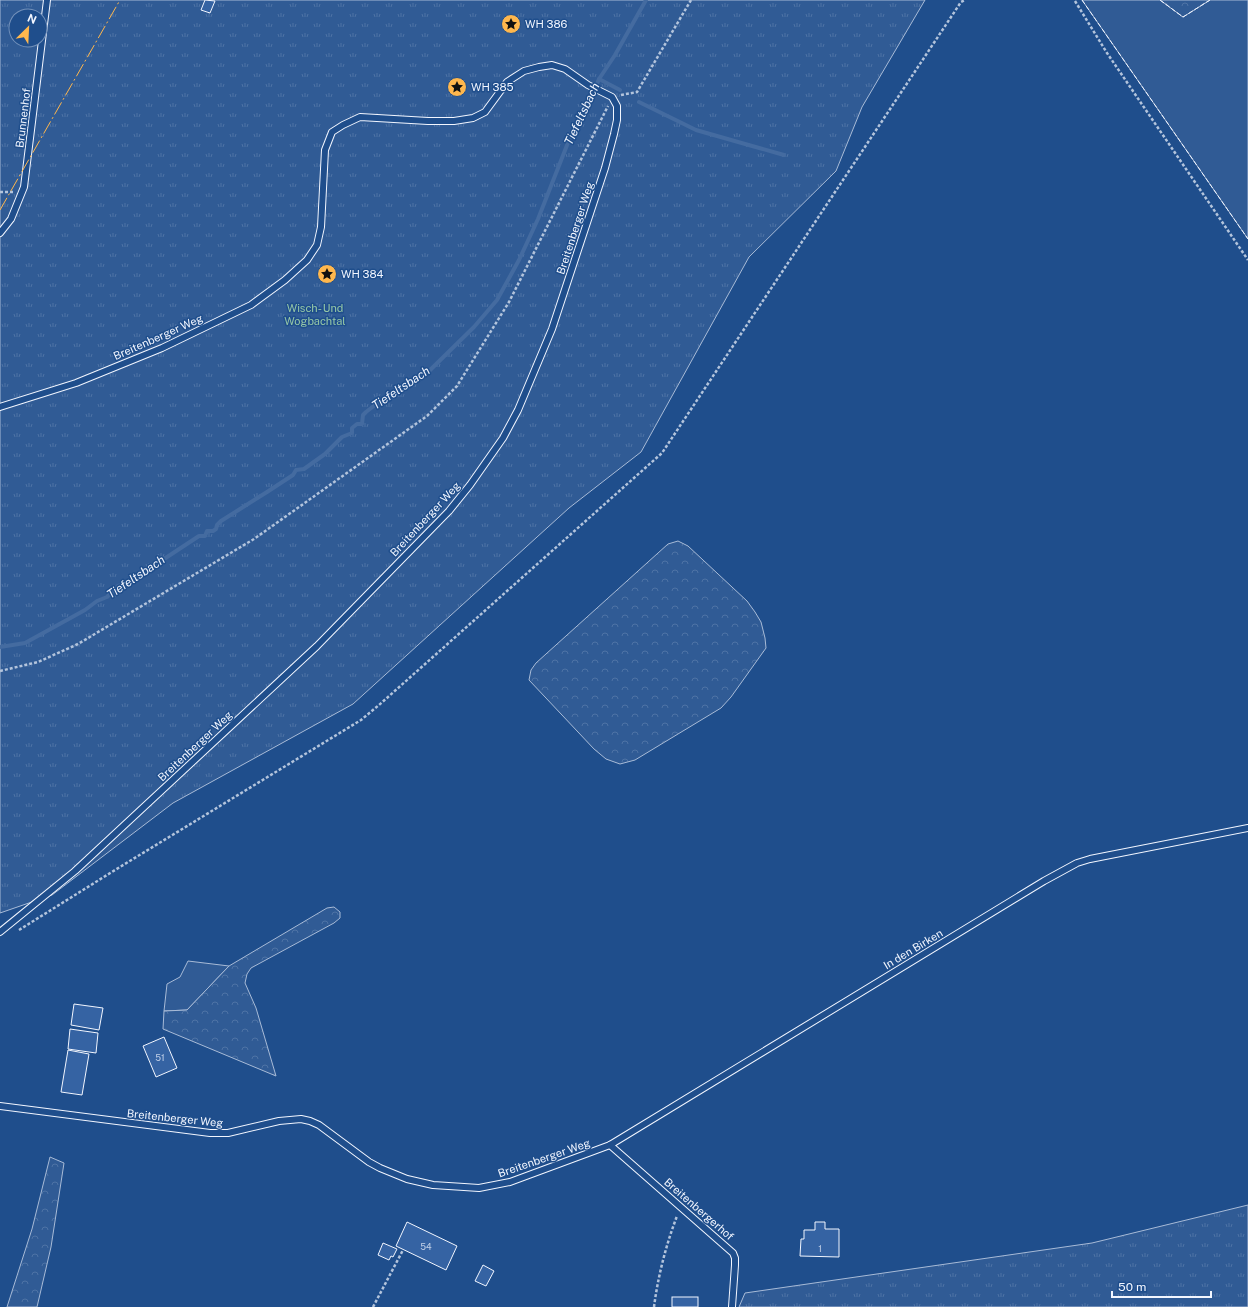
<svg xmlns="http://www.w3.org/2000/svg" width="1248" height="1307" viewBox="0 0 1248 1307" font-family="'Public Sans',sans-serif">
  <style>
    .built { fill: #305b95; stroke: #a8bbd7 }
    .forest { fill: url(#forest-crowns); stroke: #a8bbd7 }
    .park { fill: url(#park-tufts); stroke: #a8bbd7; fill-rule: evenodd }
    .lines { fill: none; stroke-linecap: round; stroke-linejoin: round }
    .stream { stroke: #446ba0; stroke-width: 4 }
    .building { fill: #3563a3; stroke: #f2f6ff }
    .lane-casing { stroke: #f2f6ff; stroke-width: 8 }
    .path { stroke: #b3c4dc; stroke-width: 2.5; stroke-dasharray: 3 2; stroke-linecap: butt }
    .lane { stroke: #1f4e8c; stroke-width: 6 }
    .fence { stroke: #f2f6ff; stroke-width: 1; stroke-dasharray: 5 2; stroke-linecap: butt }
    .power { stroke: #ffb74d; stroke-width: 1; stroke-dasharray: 14 3 2 3; stroke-linecap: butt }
    .labels { text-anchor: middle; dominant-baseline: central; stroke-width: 3; stroke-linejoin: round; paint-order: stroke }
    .number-label { font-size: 9px; fill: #c3d1e8 }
    .poi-label { font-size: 11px; fill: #f2f6ff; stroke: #1f4e8c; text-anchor: start }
    .street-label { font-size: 11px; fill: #f2f6ff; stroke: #1f4e8c }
    .park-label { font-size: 11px; fill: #97c8a6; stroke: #1f4e8c }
    .water-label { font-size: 12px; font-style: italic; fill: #f2f6ff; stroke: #1f4e8c }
  </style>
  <defs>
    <pattern id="forest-crowns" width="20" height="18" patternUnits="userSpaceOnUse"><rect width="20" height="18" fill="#305b95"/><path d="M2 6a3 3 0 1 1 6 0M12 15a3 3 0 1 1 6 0" fill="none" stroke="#4e73a5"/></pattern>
    <pattern id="park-tufts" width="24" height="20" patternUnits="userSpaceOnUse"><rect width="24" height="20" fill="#305b95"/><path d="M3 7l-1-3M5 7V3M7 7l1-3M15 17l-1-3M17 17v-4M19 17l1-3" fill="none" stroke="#4e73a5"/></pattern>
  </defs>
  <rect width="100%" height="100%" fill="#1f4e8c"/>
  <g class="built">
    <path d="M1082,0H1160L1183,17L1210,0H1248V239Z"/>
    <path d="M188,961L229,966L187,1010L164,1011L167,984L180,977Z"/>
  </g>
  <g class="forest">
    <path d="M1160,0H1210L1183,17Z"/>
    <path d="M678,541L688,546L747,601L755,612L761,622L765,638L766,648L731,697L721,708L635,760L620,764L606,759L594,749L529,680L531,670L536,663L668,544Z"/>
    <path d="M334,907L340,912V918L334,923L251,968L247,974L245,983L256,1008L276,1076L163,1029L164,1011L187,1010L229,966L327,908Z"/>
    <path d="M50,1157L64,1163L51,1247L37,1307H7L32,1229Z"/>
  </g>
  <g class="park">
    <path d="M0,0H925L862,107L836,171L749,257L641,452L569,508L353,704L173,803L52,895L0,913ZM16,16H40V40H16Z"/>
    <path d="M1248,1205V1307H739L745,1293L1092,1243Z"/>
  </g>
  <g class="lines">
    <g class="stream">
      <path d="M599,79L620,90"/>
      <path d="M639,102L696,130L784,155"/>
      <path d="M0,647L25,643L85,610L97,601L107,597L118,586L132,582L139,573L161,561L199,536H205L207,531H213L216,529L217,525L221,521L267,492L293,475L296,470L304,469L325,454L342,437L352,433V428L357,424H362L363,415L366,412L375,405L394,396L424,376L474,327L497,300L519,260L538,219L573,130L587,108L599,79L615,55L646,0"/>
    </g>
  </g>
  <g class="building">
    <path d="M205,0L215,1L210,13L201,10Z"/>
    <path d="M74,1004L103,1008L99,1030L71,1025Z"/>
    <path d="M70,1029L98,1033L96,1053L68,1049Z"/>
    <path d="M164,1037L177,1068L156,1077L143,1046Z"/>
    <path d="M68,1050L89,1054L82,1095L61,1092Z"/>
    <path d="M407,1222L457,1246L446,1270L396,1246Z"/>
    <path d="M815,1222H825V1229H839V1257L800,1256L801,1239H804V1230H815Z"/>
    <path d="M383,1243L397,1249L393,1257L391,1256L389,1260L378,1255Z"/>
    <path d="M483,1265L494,1271L486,1286L475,1281Z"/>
    <rect x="672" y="1297" width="26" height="10"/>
  </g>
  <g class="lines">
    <g class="lane-casing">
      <g id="lane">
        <path d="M0,233L11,219L24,187L47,0"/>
        <path d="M0,407L76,383L162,348L251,305L285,280L307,260L317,245L321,227L325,150L332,132L343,125L360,117L428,121H454L473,118L485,112L507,82L524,71L539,67L552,65L565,69L588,85L612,97L617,106V120L614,134L605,168L552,329L518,410L503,438L470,485L449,511L317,646L75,871L0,932"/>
        <path d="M0,1106L210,1133H228L279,1121L301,1119L310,1121L319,1125L369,1162L380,1168L407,1179L433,1185L464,1187L479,1188L510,1182L610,1145L1044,881L1077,863L1090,859L1248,828"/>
        <path d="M610,1145L733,1253L735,1258V1265L732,1307"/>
      </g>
    </g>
    <g class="path">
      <path d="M1075,1L1107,53L1248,260"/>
      <path d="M621,95L637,92L691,0"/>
      <path d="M0,192H13"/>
      <path d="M0,671L38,662L78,644L254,539L427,416L457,386L509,302L608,106"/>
      <path d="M19,930L115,870L361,720L379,705L662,453L961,2L965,0"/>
      <path d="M373,1307L403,1250"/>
      <path d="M654,1307C658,1276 666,1245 677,1216"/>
    </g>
    <use href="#lane" class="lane"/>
    <g class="fence">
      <path d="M1082,0L1248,239"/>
      <path d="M1160,0L1183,17L1210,0"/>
    </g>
    <path class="power" d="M0,210L120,0"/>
  </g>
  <defs>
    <g id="sight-disc" transform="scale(1)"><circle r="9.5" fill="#ffb74d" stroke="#1f4e8c"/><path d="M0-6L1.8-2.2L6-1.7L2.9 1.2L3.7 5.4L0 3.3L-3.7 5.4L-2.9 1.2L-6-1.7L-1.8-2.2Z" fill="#111"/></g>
  </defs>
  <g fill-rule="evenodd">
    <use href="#sight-disc" x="511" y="24"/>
    <use href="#sight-disc" x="457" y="87"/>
    <use href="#sight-disc" x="327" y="274"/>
  </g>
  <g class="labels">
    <g class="number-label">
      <text x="160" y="1057">51</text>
      <text x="426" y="1246">54</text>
      <text x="820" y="1248">1</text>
    </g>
    <g class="poi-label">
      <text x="525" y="24">WH 386</text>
      <text x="471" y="87">WH 385</text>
      <text x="341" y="274">WH 384</text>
    </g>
    <g class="street-label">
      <text transform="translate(23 118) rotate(-83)">Brunnenhof</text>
      <text transform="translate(575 228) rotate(-72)">Breitenberger Weg</text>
      <text transform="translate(158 337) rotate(-24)">Breitenberger Weg</text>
      <text transform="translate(425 519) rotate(-47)">Breitenberger Weg</text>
      <text transform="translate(195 746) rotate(-43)">Breitenberger Weg</text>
      <text transform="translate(913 949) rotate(-31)">In den Birken</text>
      <text transform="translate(175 1118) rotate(6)">Breitenberger Weg</text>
      <text transform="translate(544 1158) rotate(-19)">Breitenberger Weg</text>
      <text transform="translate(699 1209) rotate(41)">Breitenbergerhof</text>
    </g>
    <g class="park-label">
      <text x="315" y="308">Wisch- Und<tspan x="315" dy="13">Wogbachtal</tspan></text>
    </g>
    <g class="water-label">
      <text transform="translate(582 114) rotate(-65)">Tiefeltsbach</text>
      <text transform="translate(401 388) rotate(-34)">Tiefeltsbach</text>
      <text transform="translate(136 577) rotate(-34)">Tiefeltsbach</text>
    </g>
  </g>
  <g transform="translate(28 28) rotate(24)"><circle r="19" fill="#1f4e8c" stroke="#7391ba"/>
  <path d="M0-3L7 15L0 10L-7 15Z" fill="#ffb74d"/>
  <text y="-6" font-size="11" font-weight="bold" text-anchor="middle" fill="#f2f6ff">N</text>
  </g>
  <path d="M1112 1291v6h99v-6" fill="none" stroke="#f2f6ff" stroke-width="2"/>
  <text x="1118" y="1291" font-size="12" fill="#f2f6ff" stroke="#1f4e8c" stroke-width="3" paint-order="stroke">50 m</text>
</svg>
